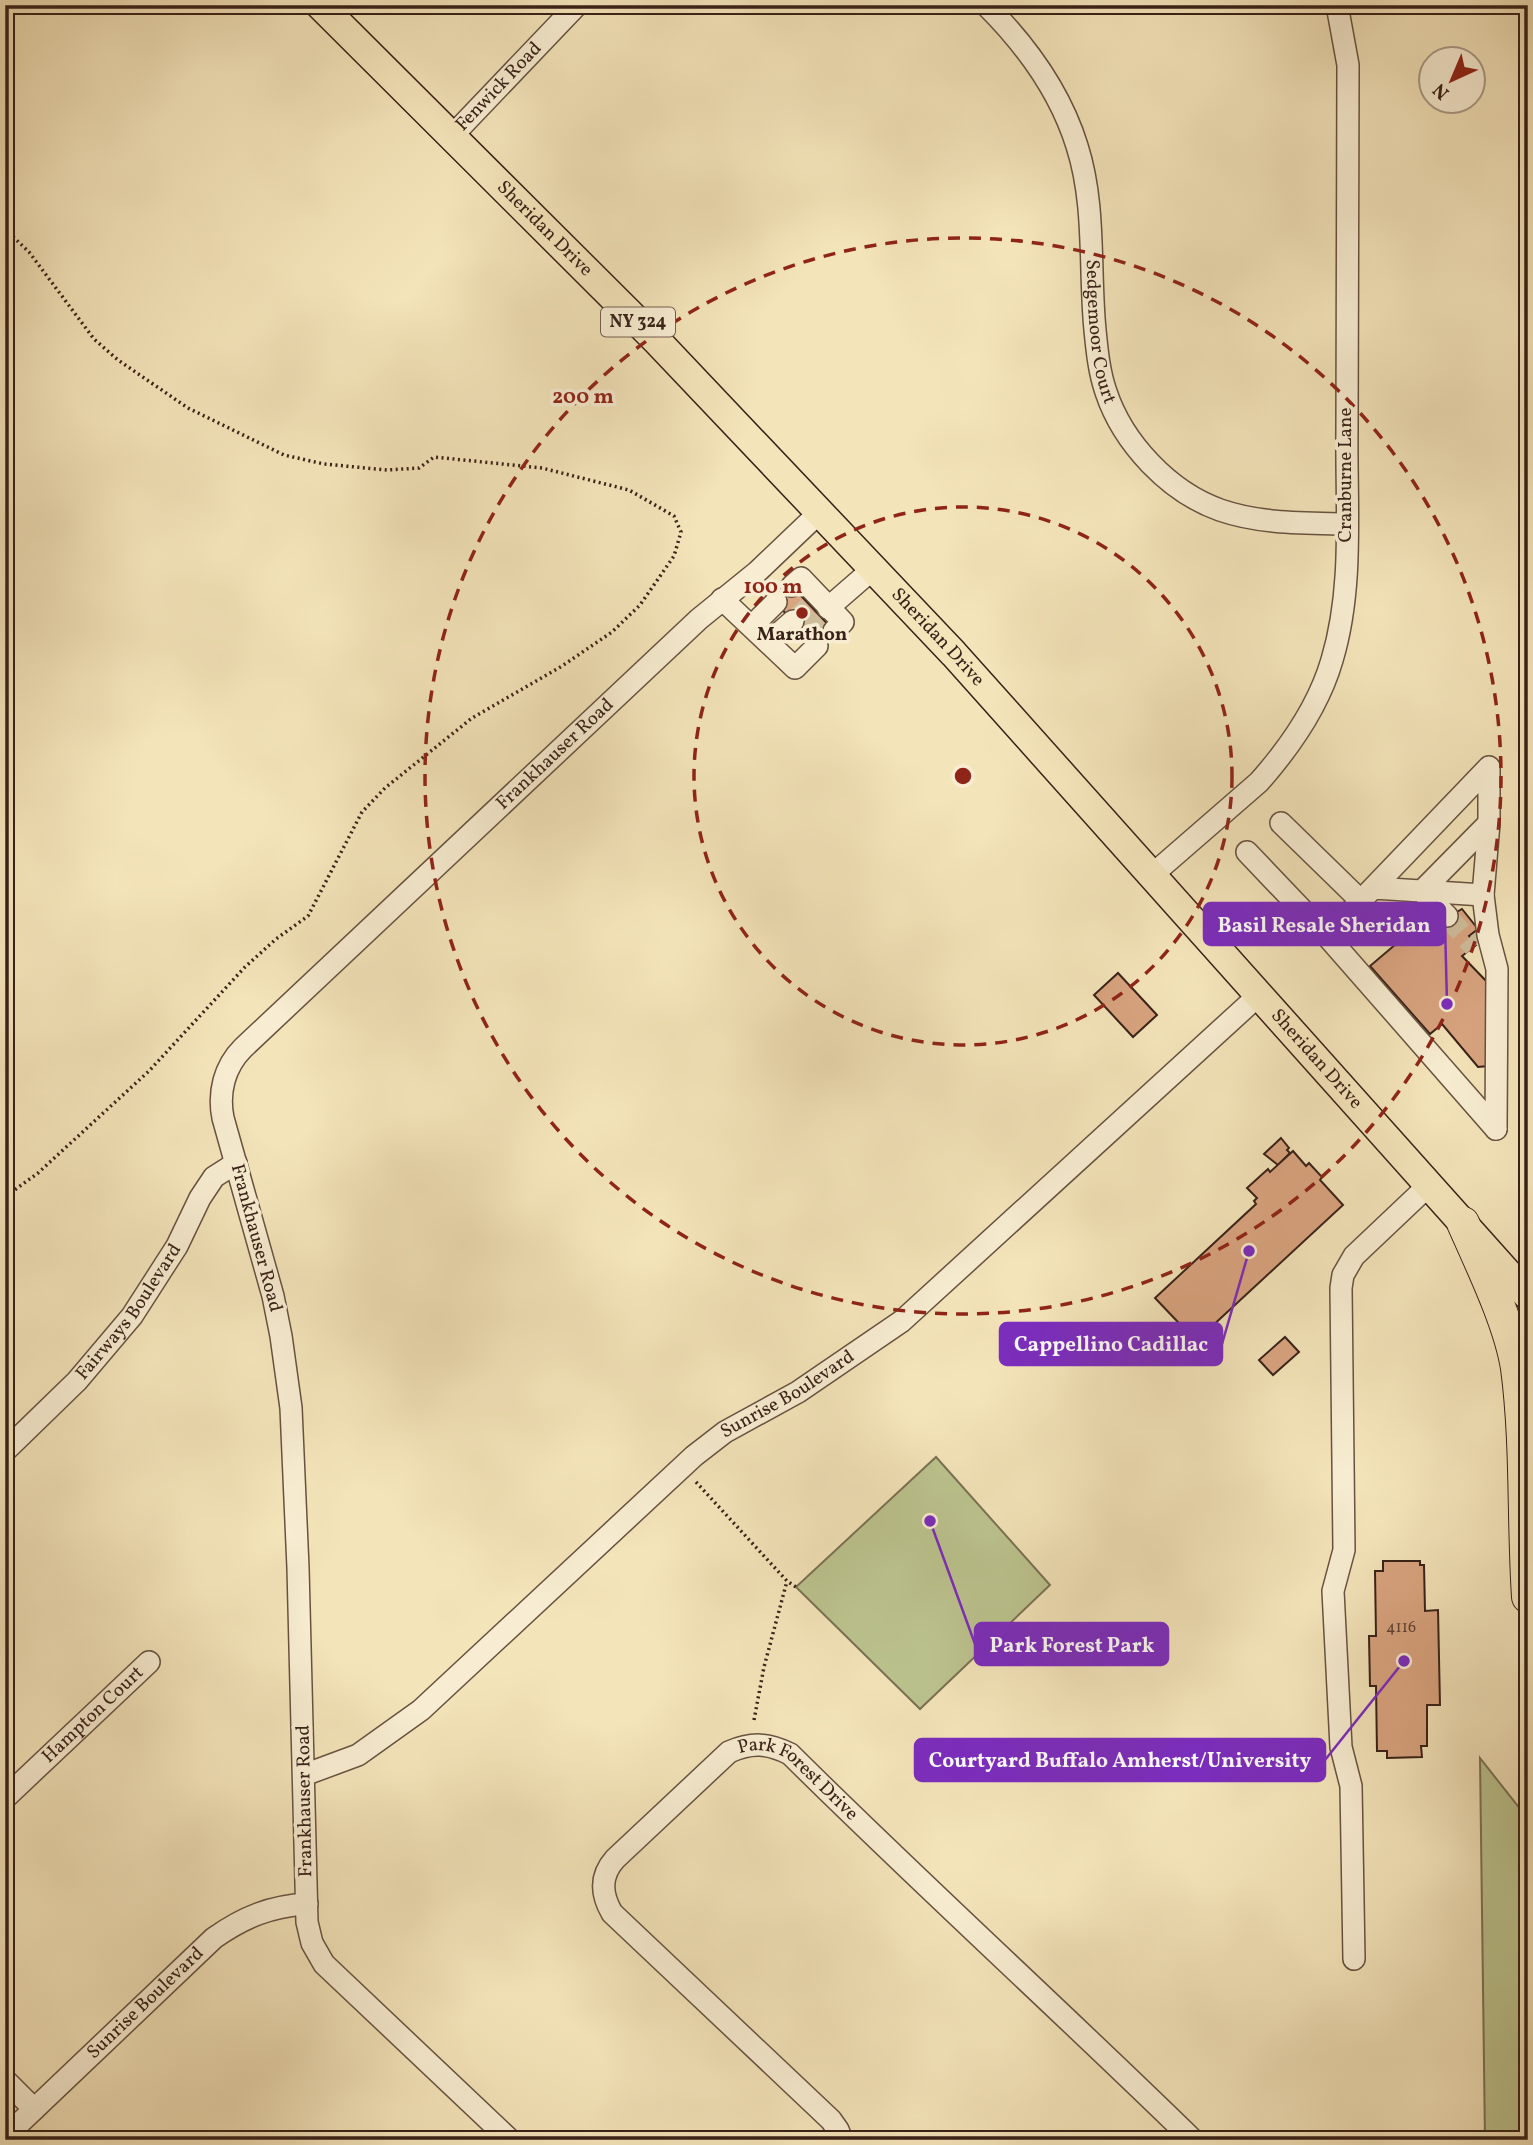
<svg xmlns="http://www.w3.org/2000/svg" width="1533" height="2145" viewBox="0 0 1533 2145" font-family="Vollkorn,serif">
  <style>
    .green { fill: #bcc48f; stroke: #7a7254; stroke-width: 2 }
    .building { fill: #d9a480; stroke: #382118; stroke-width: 2 }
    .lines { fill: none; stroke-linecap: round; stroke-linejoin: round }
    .minor-tunnel { stroke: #cebd9a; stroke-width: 21; stroke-dasharray: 21 10; stroke-linecap: butt }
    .minor-casing { stroke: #675240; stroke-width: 24 }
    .major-casing { stroke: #382118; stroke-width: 31 }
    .highway-casing { stroke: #382118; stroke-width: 34 }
    .path { stroke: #382118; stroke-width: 3.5; stroke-dasharray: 2 3.5; stroke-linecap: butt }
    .minor { stroke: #f8edd2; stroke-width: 21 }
    .major { stroke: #f4e4ba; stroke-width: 28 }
    .highway { stroke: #f4e4ba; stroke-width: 32 }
    .ring { fill: none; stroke: #8f2418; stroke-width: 3.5; stroke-dasharray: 12 9 }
    .poi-dot { fill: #8f2418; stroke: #f8edd2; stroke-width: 2.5 }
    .labels { text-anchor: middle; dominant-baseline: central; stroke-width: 7; stroke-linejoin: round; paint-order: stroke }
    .number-label { font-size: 16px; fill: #604232 }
    .shield { fill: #f8edd2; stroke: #725e50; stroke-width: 2 }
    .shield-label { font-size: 18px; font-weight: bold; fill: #382118 }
    .street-label { font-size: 19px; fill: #382118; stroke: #f8edd2 }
    .poi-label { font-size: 19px; font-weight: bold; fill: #382118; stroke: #f8edd2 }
    .centre { fill: #8f2418; stroke: #f8edd2; stroke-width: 3.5 }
    .ring-label { font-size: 21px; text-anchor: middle; font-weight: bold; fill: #8f2418; stroke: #f8edd2; stroke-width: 7; stroke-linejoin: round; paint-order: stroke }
    .leader { fill: none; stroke: #7b2cbf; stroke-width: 2.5 }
    .callout-dot { fill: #7b2cbf; stroke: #f8edd2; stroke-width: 2.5 }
    .callout { fill: #7b2cbf; stroke: #7b2cbf; stroke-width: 2.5 }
    .callout-label { font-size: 21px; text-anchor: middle; font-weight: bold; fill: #fff }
  </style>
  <rect width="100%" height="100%" fill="#f4e4ba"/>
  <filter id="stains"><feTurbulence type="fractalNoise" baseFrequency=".00286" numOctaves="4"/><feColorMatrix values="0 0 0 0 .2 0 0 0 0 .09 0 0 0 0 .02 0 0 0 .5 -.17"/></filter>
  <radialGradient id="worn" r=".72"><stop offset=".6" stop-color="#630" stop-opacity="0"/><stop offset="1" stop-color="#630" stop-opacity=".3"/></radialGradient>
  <g class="green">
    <path d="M936,1457L1050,1585L920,1709L796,1587Z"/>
    <path d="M1480,1758L1528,1819V2140H1485Z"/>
  </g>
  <g class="building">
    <path d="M791,585L836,633L819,649L774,601Z"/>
    <path d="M1462,909L1478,929L1469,936L1476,945L1462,956L1490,985L1488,1066L1478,1067L1442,1024L1430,1034L1370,966L1429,916L1436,924Z"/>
    <path d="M1118,973L1157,1015L1133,1037L1094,995Z"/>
    <path d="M1281,1138L1289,1148L1287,1150L1290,1153L1278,1165L1264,1154Z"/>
    <path d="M1293,1151L1306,1166L1309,1163L1322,1177L1320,1180L1343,1205L1196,1341L1155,1298L1256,1204L1254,1201L1257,1198L1247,1188L1268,1169L1270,1172Z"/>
    <path d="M1285,1337L1299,1352L1273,1375L1259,1360Z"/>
    <path d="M1383,1561H1420V1565H1424L1425,1611L1438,1610L1440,1705H1427V1746H1421L1422,1757L1387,1758V1751H1377L1376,1686H1370L1369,1636H1376L1375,1571H1383Z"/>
  </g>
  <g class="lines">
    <g class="minor-tunnel">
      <path d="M793,621L810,606"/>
      <path d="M808,636L824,621"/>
      <path d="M1447,916L1474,947"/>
    </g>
    <g class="minor-casing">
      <g id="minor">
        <path id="s1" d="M986,5C1026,45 1060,91 1077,146C1096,205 1089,268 1095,330C1097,350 1099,372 1106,392C1123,443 1169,492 1220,510C1260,524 1305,523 1346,524"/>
        <path id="s2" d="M452,136L577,5"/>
        <path d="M792,586L801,578L843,622L834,631"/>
        <path d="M722,599L795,668L817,646"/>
        <path d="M828,608L874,568"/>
        <path d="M752,626L776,602"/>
        <path d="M769,642L793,621"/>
        <path d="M1281,823L1361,901"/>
        <path d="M1247,852L1327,936L1496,1129"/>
        <path d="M1152,875L1259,782C1290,747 1319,705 1332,660C1354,587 1346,507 1347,432C1347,310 1348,187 1348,65L1337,5"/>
        <path d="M1422,891L1489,823"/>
        <path d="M1422,891L1447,916"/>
        <path d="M1483,895L1488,935L1497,969L1496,1129"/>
        <path d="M1327,936L1489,767V823L1483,895L1374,888"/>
        <path id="s3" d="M5,1451L77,1381L132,1316L177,1246L200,1198L214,1177L236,1163"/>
        <path id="s4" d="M304,1775L358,1755L421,1710L694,1456L725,1432L798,1392L902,1321L1259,995"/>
        <path id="s5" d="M5,1798L149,1662"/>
        <path d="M1354,1959L1351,1786L1341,1747L1333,1591L1344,1550L1341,1288L1343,1275L1354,1256L1429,1185"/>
        <path d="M5,2080L34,2109"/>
        <path id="s6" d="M5,2137L214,1938C244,1917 271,1906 307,1904"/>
        <path id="s7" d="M510,2140L324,1964L312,1943L307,1922L298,1568L291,1408L281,1336L273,1296L223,1118C218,1093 224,1067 243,1048L699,619L757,572L821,511"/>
        <path id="s8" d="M842,2140L838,2130L831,2120L612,1913C601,1894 600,1876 615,1859L729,1752C752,1742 768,1743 790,1754C922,1885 1060,2010 1193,2140"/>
      </g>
    </g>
    <g class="major-casing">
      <g id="major">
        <path id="s9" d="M320,5L658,342L954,654L1528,1296"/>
      </g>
    </g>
    <g class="highway-casing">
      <path id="highway" d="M1463,1223C1481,1264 1510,1323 1517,1368C1527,1444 1523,1521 1528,1597"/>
    </g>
    <g class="path">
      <path d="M5,229L29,252L94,339L118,360L188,408L284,455L324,464L387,470L419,468L434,457L542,468L629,490L674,516L681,532L674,556L640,605L612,632L562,666L472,718L385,788L362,812L308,916L276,939L245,967L149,1071L38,1173L5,1197"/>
      <path d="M696,1482L787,1581L796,1587"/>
      <path d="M754,1720L764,1667L787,1581"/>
    </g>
    <use href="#minor" class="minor"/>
    <use href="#major" class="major"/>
    <use href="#highway" class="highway"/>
  </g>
  <g class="ring">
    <circle cx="963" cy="776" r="269"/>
    <circle cx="963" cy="776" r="538"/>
  </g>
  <circle class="poi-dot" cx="802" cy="613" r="7"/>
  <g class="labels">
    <g class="number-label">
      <text x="1401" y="1628">4116</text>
    </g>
    <rect class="shield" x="601" y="307.5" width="74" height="29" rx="5"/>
    <g class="shield-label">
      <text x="638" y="322">NY 324</text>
    </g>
    <g class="street-label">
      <text stroke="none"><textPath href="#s2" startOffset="68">Fenwick Road</textPath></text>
      <text stroke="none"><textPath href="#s9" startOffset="317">Sheridan Drive</textPath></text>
      <text stroke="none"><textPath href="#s1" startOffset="357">Sedgemoor Court</textPath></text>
      <text transform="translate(1346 475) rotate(-90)">Cranburne Lane</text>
      <text stroke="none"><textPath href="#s9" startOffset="884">Sheridan Drive</textPath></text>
      <text stroke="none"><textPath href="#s7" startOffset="1619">Frankhauser Road</textPath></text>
      <text stroke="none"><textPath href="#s9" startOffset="1451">Sheridan Drive</textPath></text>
      <text transform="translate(256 1238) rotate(75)">Frankhauser Road</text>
      <text stroke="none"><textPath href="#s3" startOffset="187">Fairways Boulevard</textPath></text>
      <text stroke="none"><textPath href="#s4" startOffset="620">Sunrise Boulevard</textPath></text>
      <text stroke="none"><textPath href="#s5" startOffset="121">Hampton Court</textPath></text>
      <text stroke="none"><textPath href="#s8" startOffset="621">Park Forest Drive</textPath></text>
      <text transform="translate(305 1801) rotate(-91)">Frankhauser Road</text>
      <text stroke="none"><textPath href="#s6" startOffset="194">Sunrise Boulevard</textPath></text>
    </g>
    <g class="poi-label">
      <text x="802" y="635">Marathon</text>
    </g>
  </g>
  <circle cx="963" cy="776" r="10" class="centre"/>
  <g class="ring-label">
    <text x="583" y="403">200 m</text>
    <text x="773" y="593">100 m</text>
  </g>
  <path class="leader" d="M1447 1004L1445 924M1249 1251L1222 1344M930 1521L975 1644M1404 1661L1325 1760"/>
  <g class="callout-dot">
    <circle cx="1447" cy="1004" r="7"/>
    <circle cx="1249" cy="1251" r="7"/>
    <circle cx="930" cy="1521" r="7"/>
    <circle cx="1404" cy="1661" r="7"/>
  </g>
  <g class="callout">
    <rect x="1204" y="903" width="241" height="42" rx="7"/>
    <rect x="1000" y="1323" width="222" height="42" rx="7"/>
    <rect x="975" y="1623" width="193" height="42" rx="7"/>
    <rect x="915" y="1739" width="410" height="42" rx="7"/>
  </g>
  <g class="callout-label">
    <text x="1324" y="932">Basil Resale Sheridan</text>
    <text x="1111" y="1351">Cappellino Cadillac</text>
    <text x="1072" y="1652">Park Forest Park</text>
    <text x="1120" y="1767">Courtyard Buffalo Amherst/University</text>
  </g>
  <rect width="1533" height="2145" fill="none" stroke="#f4e4ba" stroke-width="28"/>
  <rect x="7" y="7" width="1519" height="2131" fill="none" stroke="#382118" stroke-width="3.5"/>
  <rect x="14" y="14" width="1505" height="2117" fill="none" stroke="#382118" stroke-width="2"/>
  <g transform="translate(1452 80) rotate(224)"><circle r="33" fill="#f8edd2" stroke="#ab9b88" stroke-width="2"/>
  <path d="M0-5L12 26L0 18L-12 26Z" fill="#8f2418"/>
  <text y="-10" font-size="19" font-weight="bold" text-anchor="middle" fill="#382118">N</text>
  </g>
  <rect width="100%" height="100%" filter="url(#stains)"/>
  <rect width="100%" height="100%" fill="url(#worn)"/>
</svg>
